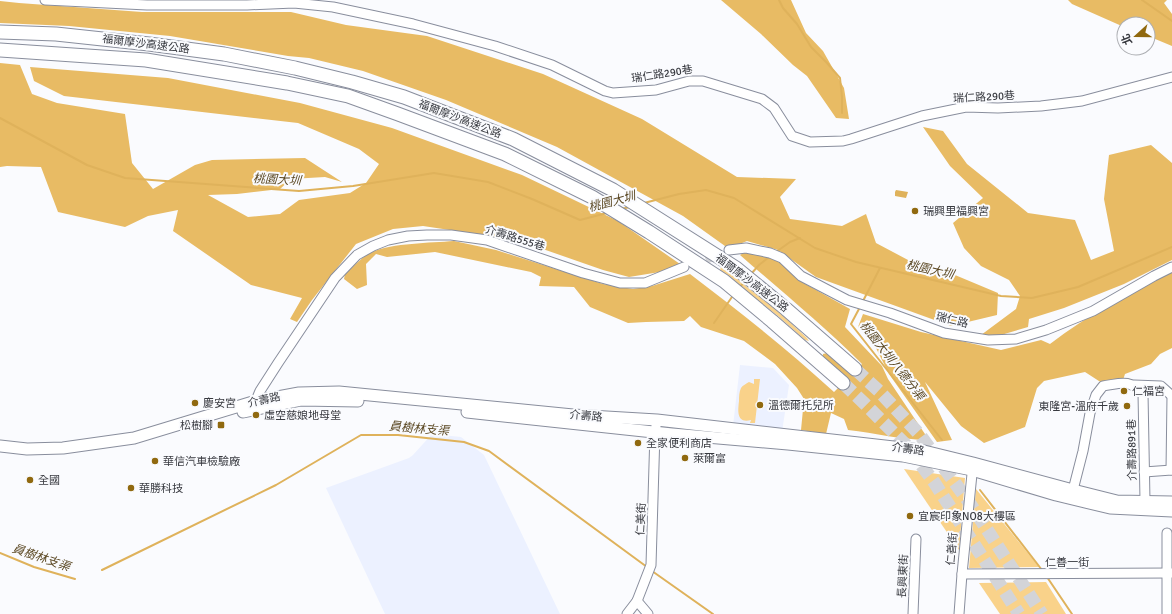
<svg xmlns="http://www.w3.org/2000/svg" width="1172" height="614" viewBox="0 0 1172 614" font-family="Signika,'Noto Sans TC',sans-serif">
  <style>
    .built { fill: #ecf1ff }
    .green { fill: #f9d28a }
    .forest { fill: #e8bb64 }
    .water { fill: #dfb25b }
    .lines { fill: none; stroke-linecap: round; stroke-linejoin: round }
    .stream { stroke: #dfb25b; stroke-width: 2 }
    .minor-tunnel { stroke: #d3d4d8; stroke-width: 9; stroke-dasharray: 9 4.5; stroke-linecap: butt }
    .highway-tunnel { stroke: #d3d4d8; stroke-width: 13; stroke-dasharray: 13 6; stroke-linecap: butt }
    .minor-casing { stroke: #898e9d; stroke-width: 11 }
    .major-casing { stroke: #898e9d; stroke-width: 13 }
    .highway-casing { stroke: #898e9d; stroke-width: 15 }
    .minor { stroke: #fff; stroke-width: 9 }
    .major { stroke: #fff; stroke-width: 11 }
    .highway { stroke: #fff; stroke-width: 13 }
    .poi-dot { fill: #90690f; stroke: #fafbfe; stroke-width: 1.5 }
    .labels { text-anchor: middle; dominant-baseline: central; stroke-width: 4; stroke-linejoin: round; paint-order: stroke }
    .street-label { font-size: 11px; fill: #383a40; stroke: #fafbfe }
    .poi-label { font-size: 11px; fill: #383a40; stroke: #fafbfe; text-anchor: start }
    .water-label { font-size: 12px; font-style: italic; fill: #5a4722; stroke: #fafbfe }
  </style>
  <rect width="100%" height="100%" fill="#fafbfe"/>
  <g class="built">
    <path d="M740,365L773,368L789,385L782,432L733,426Z"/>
    <path d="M432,434L461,437L484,455L560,614H385L326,488L409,458L413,455Z"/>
  </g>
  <g class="green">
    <path d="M721,266L781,314L807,338L809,341L805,340L778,316L720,271Z"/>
    <path d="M754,379H760L755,423H750L751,420C736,424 738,410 739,401C739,397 739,392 741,388C743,385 746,384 749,382L754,384Z"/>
    <path d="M904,469L965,478L959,550Z"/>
    <path d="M976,489L1039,567L969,568Z"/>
    <path d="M1046,582L1066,614H1000L979,583Z"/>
  </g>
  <g class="forest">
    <path d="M721,0H791L806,33L823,51L844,88L849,119L836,118L807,76L793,65L761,34Z"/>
    <path d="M1068,0H1167L1164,3L1172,14V46L1148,36V24H1124V27L1072,4Z"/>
    <path d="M0,1L19,3L142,12H291L346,25L427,36L543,74L642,119L737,177L796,179L780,197L790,219L842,226L866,214L876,243L925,269L955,275L998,293L997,315L951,326L816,277L778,250L747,241L730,248L725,246L683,216L557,147L446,100L363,71L309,58L288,56L170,36L69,26L0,23Z"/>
    <path d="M0,63L20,65L32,94L57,103L125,114L132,163L153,189L195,165L212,160L305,158L342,182L325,177L291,179L280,189L237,194L208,195L248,217L280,214L299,200L350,193L366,183L379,164L359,149L298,123L64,96L34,81L30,67L168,78L300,103L392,128L522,175L618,221L680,264L666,271L629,277L603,270L517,240L423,226L393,229L356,244L312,300L297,322L290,319L302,298L251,285L173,231L178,210L148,216L125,227L58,212L41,167L7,166L0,167Z"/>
    <path d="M923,127L943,131L967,164L1028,213L1075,220L1091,260L1114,251L1104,199L1109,155L1151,145L1172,163V260L1124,284L1064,308L1029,319L1028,327L1001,335H981L1016,309L1020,296L1009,280L981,266L964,248L953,223L983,198L950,166Z"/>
    <path d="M454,241L496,250L603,284L633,289L652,286L690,274C739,311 788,350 834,392L845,381L823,359V354L827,353L852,374L862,364C824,326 781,291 740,255L747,251L778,258L800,281L850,309L845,327L882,366L888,379L929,440C902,440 875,433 848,430L844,419L831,413L826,434L801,430L804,399L797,388L775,364L744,341L701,327L690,316L684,321L646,322L628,323L590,307L574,287L539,286L541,277L531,272L435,252L387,257L376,254L366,264L367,285L357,289L344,279L345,274C353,267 363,256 372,252C393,243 430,243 454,241Z"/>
    <path d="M1172,270V348L1160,354L1151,364L1125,374L1123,380L1102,383L1085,372L1044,381L1037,388L1025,427L984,443L961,426L925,382L952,440L937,442L889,374L871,338L858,327L863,314L921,332L1001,350L1041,340L1050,344C1087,315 1131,293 1172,270Z"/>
  </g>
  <path class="water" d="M896,190L908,192L906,198L895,196V192Z"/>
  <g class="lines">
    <g class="stream">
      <path d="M779,0L783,8L797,24L811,47L827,63L840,78L842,97V113"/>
      <path d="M1142,0L1172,21"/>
      <path d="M0,118L87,165L125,178L299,191L353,186L434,173L488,182L532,199L580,220L607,213"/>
      <path d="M644,203L679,194L706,190L734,198L815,248L856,262L1001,296L1032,298L1078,287L1172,247"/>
      <path d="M621,209L630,207"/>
      <path d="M776,252L790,242L800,238"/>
      <path d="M751,274L759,265L769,257"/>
      <path d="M739,288L745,281"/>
      <path d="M863,301L880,268"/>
      <path d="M860,307L851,324L942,440"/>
      <path d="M714,323L734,294"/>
      <path d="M980,490L1042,570"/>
      <path d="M0,553L34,567L75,579"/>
      <path d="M102,570L276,485L361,435H398L464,442L489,451L647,567"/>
      <path d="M652,571L713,614"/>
      <path d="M1047,577L1072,614"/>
    </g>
    <path class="minor-tunnel" d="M693,264L720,254"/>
    <g class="highway-tunnel">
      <path d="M855,369L879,391L920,435L971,505L1042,614"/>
      <path d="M843,383L865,404L907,446L934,482L1019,614"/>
    </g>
    <g class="minor-casing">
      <g id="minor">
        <path d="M45,0L147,5H247L294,3L333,7L413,24L495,46L552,65L605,91L613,93L656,90L689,81H703L762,99L774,108L792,136L810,142L843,141L851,139L922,116L966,107L998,108L1041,106L1082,101L1172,77"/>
        <path d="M729,250L746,248L770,253L782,258L801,276L847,300L890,313L944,333L988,340L1016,339L1046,330L1093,311L1154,276L1172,267"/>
        <path d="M1134,385L1161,386L1172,396"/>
        <path d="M254,405L260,391L278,363L335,278L357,255L373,246L388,240L408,236L427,235H451L487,240L583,273L620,283H645L684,267"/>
        <path d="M1171,470L1172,396"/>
        <path d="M1144,472L1172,470"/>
        <path d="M1073,490L1083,451L1090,413L1096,395L1103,386C1123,383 1127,379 1143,393L1145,501"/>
        <path d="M1167,533V614"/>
        <path d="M962,574L1172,573"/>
        <path d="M637,601L648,614"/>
        <path d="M627,614L637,601L651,565L655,432L657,420"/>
        <path d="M913,614L916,539"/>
        <path d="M959,614L962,574L973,464"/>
      </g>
    </g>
    <g class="major-casing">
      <g id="major">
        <path d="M243,412L301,400L358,401"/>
        <path d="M467,412L672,434L788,444L903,456L972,470L1056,495L1110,508L1172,511"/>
        <path d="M0,446L27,449L63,448L134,438L256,401L299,393L339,392L573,415L657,420L920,450L973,463L1073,490L1117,501L1172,502"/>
      </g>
    </g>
    <g class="highway-casing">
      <g id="highway">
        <path d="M0,32L56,34L149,44L224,54L295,68L352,82L404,97L513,139L613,190L736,268L786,309L855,369"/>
        <path d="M0,50L146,60L287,83L348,96L398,114L505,154L592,197L649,232L724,281L772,321L843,383"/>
      </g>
    </g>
    <use href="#minor" class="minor"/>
    <use href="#major" class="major"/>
    <use href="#highway" class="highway"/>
  </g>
  <g class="poi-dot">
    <circle cx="915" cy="211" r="4"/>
    <circle cx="1124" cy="391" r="4"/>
    <circle cx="195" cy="403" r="4"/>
    <circle cx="760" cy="405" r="4"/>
    <circle cx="1127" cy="406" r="4"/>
    <circle cx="256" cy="415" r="4"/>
    <rect x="217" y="421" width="8" height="8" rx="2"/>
    <circle cx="638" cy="443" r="4"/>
    <circle cx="685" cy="458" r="4"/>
    <circle cx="155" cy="461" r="4"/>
    <circle cx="30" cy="480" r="4"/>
    <circle cx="131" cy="488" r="4"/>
    <circle cx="910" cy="516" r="4"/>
  </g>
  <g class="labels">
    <g class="street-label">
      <text transform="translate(146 44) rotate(7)">福爾摩沙高速公路</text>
      <text transform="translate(662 74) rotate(-9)">瑞仁路290巷</text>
      <text transform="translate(984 97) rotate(-3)">瑞仁路290巷</text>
      <text transform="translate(460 119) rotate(21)">福爾摩沙高速公路</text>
      <text transform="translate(515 238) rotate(17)">介壽路555巷</text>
      <text transform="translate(752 283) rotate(37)">福爾摩沙高速公路</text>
      <text transform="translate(952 320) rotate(14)">瑞仁路</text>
      <text transform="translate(264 400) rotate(-13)">介壽路</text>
      <text transform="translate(586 416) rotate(5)">介壽路</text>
      <text transform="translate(908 449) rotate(8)">介壽路</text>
      <text transform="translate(1132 450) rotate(-91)">介壽路891巷</text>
      <text transform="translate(641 519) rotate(-87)">仁美街</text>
      <text transform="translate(952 549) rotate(-85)">仁善街</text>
      <text x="1067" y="562">仁善一街</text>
      <text transform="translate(903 576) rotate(-87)">長興東街</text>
    </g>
    <g class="poi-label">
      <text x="923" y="211">瑞興里福興宮</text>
      <text x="1132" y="391">仁福宮</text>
      <text x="203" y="403">慶安宮</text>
      <text x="768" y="405">溫德爾托兒所</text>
      <text x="1119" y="406" text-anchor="end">東隆宮-溫府千歲</text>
      <text x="264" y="415">虛空慈娘地母堂</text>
      <text x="213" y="425" text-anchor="end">松樹腳</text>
      <text x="646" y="443">全家便利商店</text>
      <text x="693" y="458">萊爾富</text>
      <text x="163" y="461">華信汽車檢驗廠</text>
      <text x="38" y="480">全國</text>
      <text x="139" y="488">華勝科技</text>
      <text x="918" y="516">宜宸印象NO8大樓區</text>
    </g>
    <g class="water-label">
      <text transform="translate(277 180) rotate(3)">桃園大圳</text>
      <text transform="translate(612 202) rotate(-15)">桃園大圳</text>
      <text transform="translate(930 270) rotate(13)">桃園大圳</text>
      <text transform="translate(892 361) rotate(52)">桃園大圳八德分渠</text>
      <text transform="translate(419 429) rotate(5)">員樹林支渠</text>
      <text transform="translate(41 558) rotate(19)">員樹林支渠</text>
    </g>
  </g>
  <g transform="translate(1136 36) rotate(249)"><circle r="19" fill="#fafbfe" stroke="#acaeb2"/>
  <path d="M0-3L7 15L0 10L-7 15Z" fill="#90690f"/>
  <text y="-6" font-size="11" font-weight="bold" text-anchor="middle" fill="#383a40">北</text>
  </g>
</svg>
